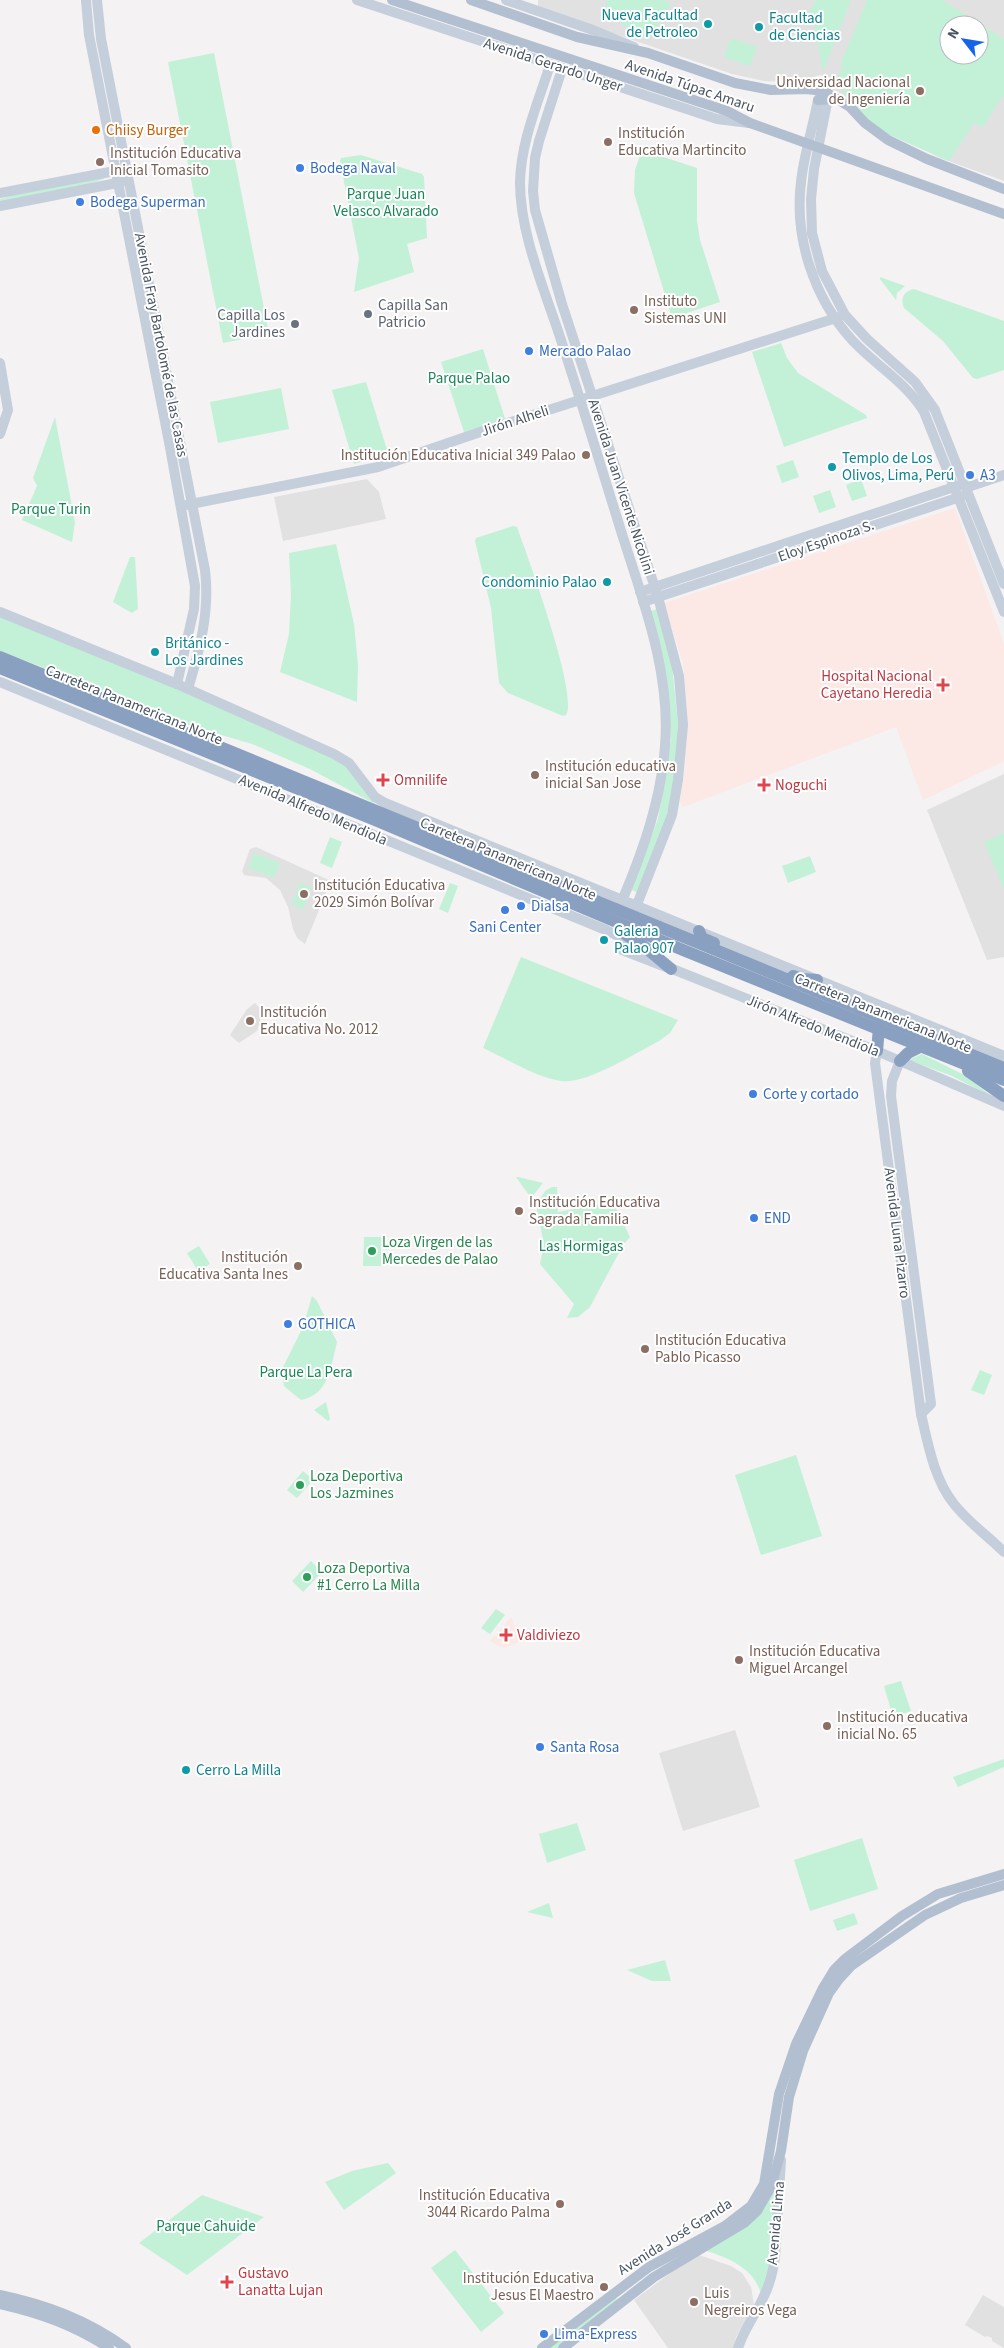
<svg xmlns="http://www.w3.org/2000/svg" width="1004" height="2348" viewBox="0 0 1004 2348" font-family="'Source Sans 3',sans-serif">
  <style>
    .education { fill: #e2e1e1; fill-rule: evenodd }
    .medical { fill: #fce8e5 }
    .green { fill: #c2f1d8; fill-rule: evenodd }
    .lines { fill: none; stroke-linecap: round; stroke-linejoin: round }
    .secondary { stroke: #c5cedb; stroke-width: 10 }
    .primary { stroke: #b2bfd1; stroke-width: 10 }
    .highway { stroke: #8aa0c1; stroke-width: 12 }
    .culture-dot { fill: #0f9aa8; stroke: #fff; stroke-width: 2 }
    .education-dot { fill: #8d6e63; stroke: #fff; stroke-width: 2 }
    .food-dot { fill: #e8710a; stroke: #fff; stroke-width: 2 }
    .shop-dot { fill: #3f7fe0; stroke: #fff; stroke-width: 2 }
    .worship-dot { fill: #6b7280; stroke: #fff; stroke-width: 2 }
    .health-dot { fill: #e0444e; stroke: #fff; stroke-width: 2 }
    .leisure-dot { fill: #2e9e5b; stroke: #fff; stroke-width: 2 }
    .labels { text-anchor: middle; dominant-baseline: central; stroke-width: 4; stroke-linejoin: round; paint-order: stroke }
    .culture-label { font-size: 15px; fill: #0d838f; stroke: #fff; text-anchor: start }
    .street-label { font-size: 15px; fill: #495461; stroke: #fff }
    .education-label { font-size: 15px; fill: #785e54; stroke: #fff; text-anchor: start }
    .food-label { font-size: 15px; fill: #c56008; stroke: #fff; text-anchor: start }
    .shop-label { font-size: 15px; fill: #366cbe; stroke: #fff; text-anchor: start }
    .park-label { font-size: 15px; fill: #168656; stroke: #fff }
    .worship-label { font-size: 15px; fill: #5b616d; stroke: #fff; text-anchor: start }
    .health-label { font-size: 15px; fill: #be3a42; stroke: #fff; text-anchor: start }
    .leisure-label { font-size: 15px; fill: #27864d; stroke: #fff; text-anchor: start }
  </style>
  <rect width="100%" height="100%" fill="#f4f2f2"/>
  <g class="education">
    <path d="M538,0H1004V181L940,158L862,117L844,95L832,89L830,79L820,75L798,82H788L764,81L732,74L545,10L538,6ZM949,25H979V55H949Z"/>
    <path d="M367,479L379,492L386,519L283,541L274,497Z"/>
    <path d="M1004,774V957L987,960L927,810Z"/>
    <path d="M256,847L331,881L305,944L297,938L293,929L288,907L280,890L266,878L244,875L242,871L250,849Z"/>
    <path d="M255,1003L263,1012L257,1031L239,1043L230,1035L247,1009Z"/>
    <path d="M735,1730L760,1807L683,1831L659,1753Z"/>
    <path d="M696,2254L731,2266L742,2273L751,2287L754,2305L736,2337L734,2348H668L634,2300Z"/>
    <path d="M983,2295L1004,2307V2348L992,2341V2338L987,2336L985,2337L965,2325Z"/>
  </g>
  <g class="medical">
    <path d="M955,508L1004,644V761L923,800L896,727L683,807L680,802L685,768L687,708L683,663L664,603Z"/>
    <path d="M511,1617L520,1642L503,1648L490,1641Z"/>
  </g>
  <g class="green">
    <path d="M608,0H664L671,4L649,40L601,12Z"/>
    <path d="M816,0H851L823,72L814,23L807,15Z"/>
    <path d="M867,0H942L1004,39V98L1002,97L983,127L974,123L949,161L885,133L862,117L844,95V89L840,87L841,84L836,79L843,67L840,65ZM949,25H979V55H949Z"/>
    <path d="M731,38L757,47L750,66L724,57Z"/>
    <path d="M214,53L269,334L223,343L168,62Z"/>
    <path d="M642,150L697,168V221L700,240L720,302L672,318L634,193L635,170Z"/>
    <path d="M361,155L422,174L424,177L427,238L407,244L414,272L354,292L359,258L340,161L341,158Z"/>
    <path d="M104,176V179L72,190L0,202V199L14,195Z"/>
    <path d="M880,277L905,286L897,293L896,300L880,279Z"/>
    <path d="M914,289L1004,321V370L977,379L973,378L943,341L904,308C900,298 904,291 914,289Z"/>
    <path d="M781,343L787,358L798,373L866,415L867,418L784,447L752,352Z"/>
    <path d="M483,349L506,422L465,435L441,362Z"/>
    <path d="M366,382L388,453L354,464L332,390Z"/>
    <path d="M281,388L289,429L218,443L210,402Z"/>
    <path d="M55,417L75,522L72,542L22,520L37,486L33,478Z"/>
    <path d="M793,460L799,477L782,483L776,466Z"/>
    <path d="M861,479L867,496L852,501L846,485Z"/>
    <path d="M830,490L836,507L819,513L813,496Z"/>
    <path d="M513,526L517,527C527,555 579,695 566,715L563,716L508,693L499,683L491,608L475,541L476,538Z"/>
    <path d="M336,544L354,624L358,665L357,702L280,672L289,634L291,595L289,553Z"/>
    <path d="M130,557H135L138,609L132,613L113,602Z"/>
    <path d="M657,609L671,655L678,725L673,789L666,819L638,893L630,889L658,819L671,740L669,707L650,611Z"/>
    <path d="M0,615L310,744L347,766L375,804L310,769L252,744L164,718L92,686L0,651Z"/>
    <path d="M1004,833V889L984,842Z"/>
    <path d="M330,837L342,842L332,868L320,863Z"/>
    <path d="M254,853L280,863L274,878L248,868Z"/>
    <path d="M810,856L816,872L788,883L782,866Z"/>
    <path d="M300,883L312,888L303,909L291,904Z"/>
    <path d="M450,883L458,886L448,913L439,909Z"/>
    <path d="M521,957L678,1020L670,1033L659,1041C636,1053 585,1085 561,1081C536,1077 507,1059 483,1048Z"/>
    <path d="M922,1054L964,1075L993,1097L952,1076L909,1060Z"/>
    <path d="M516,1177H518L543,1183L531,1198Z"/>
    <path d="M552,1187H557L558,1212L613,1202L630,1237L623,1245L590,1307L578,1317L567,1318L574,1304L540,1264L544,1244L536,1206L545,1191Z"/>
    <path d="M364,1237H381V1266H363Z"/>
    <path d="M199,1246L210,1264L198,1271L187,1253Z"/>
    <path d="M312,1296L317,1301L337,1342C331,1366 329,1395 301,1400L284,1386L282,1369L303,1327Z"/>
    <path d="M980,1370L992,1375L984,1395L971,1390Z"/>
    <path d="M326,1402L330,1419L328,1421L314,1410Z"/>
    <path d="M796,1455L822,1536L761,1555L735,1475Z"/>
    <path d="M303,1471L313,1480L297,1498L287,1490Z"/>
    <path d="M311,1561L322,1572L303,1592L292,1581Z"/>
    <path d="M496,1609L505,1615L490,1634L481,1628Z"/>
    <path d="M901,1681L911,1711L893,1717L884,1686Z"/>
    <path d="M1004,1759V1767L958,1787L953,1777Z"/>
    <path d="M577,1823L586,1850L547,1863L539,1834Z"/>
    <path d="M862,1838L878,1889L810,1911L794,1860Z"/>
    <path d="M549,1903L553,1918L527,1912Z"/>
    <path d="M854,1913L858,1924L837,1931L833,1920Z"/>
    <path d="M665,1960L671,1981H652L627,1970Z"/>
    <path d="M388,2163L396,2173L344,2210L325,2182L352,2171Z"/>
    <path d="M775,2184L774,2253L761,2294C754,2268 729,2258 704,2250Z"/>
    <path d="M202,2195L264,2217L187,2275L139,2243Z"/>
    <path d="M455,2250L504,2313L481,2332L431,2268Z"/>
    <path d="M616,2298L619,2301L559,2348H549Z"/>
  </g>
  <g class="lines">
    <g class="secondary">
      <path d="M86,0L89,35L169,442L195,586L194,609L177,684"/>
      <path d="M97,0L101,39L205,570C210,612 200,648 188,689"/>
      <path d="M357,0L717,119L749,123"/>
      <path d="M506,0L593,30L634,47"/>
      <path d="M550,65C538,103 521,141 520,182C520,234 544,288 560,337C581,401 601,466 621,531C643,601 671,672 665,746C661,799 644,848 624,896L620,901"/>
      <path d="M562,69L539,141L535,158L533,191L535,210L562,304L658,597L679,676L683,725L678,780L672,815L636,907"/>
      <path d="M0,193L120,170"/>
      <path d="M0,206L122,182"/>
      <path d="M0,363L8,410L0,434"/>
      <path d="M971,486L1004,475"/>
      <path d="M186,505L378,467L489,429L839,317"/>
      <path d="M1004,584L935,410L915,382L867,339L845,315L822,271L812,233L811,199L814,169L828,98L824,91L818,100C813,127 804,154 801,182C794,238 814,298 852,340C875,365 906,382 924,412L1004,612"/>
      <path d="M640,592L960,485"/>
      <path d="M643,602L963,496"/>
      <path d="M0,612L177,684L334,754L349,763L375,797L385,803L1004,1056"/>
      <path d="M0,682L606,930L626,940"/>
      <path d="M622,950L666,967"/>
      <path d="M665,966L877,1051L1004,1106"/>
      <path d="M877,1051L875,1063L921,1414C928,1444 934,1479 954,1504C968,1522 988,1536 1004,1552"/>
      <path d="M900,1061L892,1081L891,1096L931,1404L921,1414"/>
      <path d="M738,2348C744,2329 756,2314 764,2296C770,2284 773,2271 775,2258L781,2160"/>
    </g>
    <g class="primary">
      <path d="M392,0L727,111L750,123L1004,214"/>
      <path d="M471,0L577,37L648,53L735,83L771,90L806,89L824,91L850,107L865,123L888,140L927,159L1004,189"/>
      <path d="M818,100L835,99"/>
      <path d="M0,2295C47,2305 87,2320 126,2348"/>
      <path d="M0,2304C40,2313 74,2325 109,2348"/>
      <path d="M542,2348L649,2267L725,2226L751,2206L764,2184L779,2094L796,2044L823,1988L834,1970L845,1959L902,1916L938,1894L1004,1874"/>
      <path d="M563,2348L654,2277L744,2223L757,2211L771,2187L781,2151L789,2097L803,2051L829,1993L839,1979L851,1966L925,1915L961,1898L1004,1885"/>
    </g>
    <g class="highway">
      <path d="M0,657L1004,1068"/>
      <path d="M0,668L375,820L683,950L1004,1080"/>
      <path d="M699,931L702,938L714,943"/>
      <path d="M622,932L646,948L671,969"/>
      <path d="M793,976L802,979L817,980"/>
      <path d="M877,1051L879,1028"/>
      <path d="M900,1061L908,1053L922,1046"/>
      <path d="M968,1071L1004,1096"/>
    </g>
  </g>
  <g class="culture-dot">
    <circle cx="708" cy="24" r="5"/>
    <circle cx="759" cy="27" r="5"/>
    <circle cx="832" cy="467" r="5"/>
    <circle cx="607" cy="582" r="5"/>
    <circle cx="155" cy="652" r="5"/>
    <circle cx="604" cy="940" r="5"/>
    <circle cx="186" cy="1770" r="5"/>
  </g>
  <g class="education-dot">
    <circle cx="920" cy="91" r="5"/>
    <circle cx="608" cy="142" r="5"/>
    <circle cx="100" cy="162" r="5"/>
    <circle cx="634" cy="310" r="5"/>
    <circle cx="586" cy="455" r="5"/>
    <circle cx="535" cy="775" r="5"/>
    <circle cx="304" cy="894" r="5"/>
    <circle cx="250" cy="1021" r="5"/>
    <circle cx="519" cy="1211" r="5"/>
    <circle cx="298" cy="1266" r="5"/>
    <circle cx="645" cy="1349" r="5"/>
    <circle cx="739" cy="1660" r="5"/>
    <circle cx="827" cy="1726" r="5"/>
    <circle cx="560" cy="2204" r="5"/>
    <circle cx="604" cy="2287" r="5"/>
    <circle cx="694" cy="2302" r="5"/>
  </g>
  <circle class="food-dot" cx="96" cy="130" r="5"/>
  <g class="shop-dot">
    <circle cx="300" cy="168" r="5"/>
    <circle cx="80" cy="202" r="5"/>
    <circle cx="529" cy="351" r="5"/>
    <circle cx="970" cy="475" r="5"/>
    <circle cx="521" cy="906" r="5"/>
    <circle cx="505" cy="910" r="5"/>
    <circle cx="753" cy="1094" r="5"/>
    <circle cx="754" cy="1218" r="5"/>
    <circle cx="288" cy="1324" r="5"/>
    <circle cx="540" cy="1747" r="5"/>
    <circle cx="544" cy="2334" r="5"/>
  </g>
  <g class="worship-dot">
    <circle cx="368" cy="314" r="5"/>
    <circle cx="295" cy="324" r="5"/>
  </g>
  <g class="health-dot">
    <path d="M940.5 677.5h5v5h5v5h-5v5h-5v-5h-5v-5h5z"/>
    <path d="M380.5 772.5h5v5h5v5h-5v5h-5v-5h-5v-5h5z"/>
    <path d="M761.5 777.5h5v5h5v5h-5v5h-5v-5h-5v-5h5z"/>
    <path d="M503.5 1627.5h5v5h5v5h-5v5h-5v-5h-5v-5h5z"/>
    <path d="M224.5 2274.5h5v5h5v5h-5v5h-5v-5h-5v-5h5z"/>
  </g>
  <g class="leisure-dot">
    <circle cx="372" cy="1251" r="5"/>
    <circle cx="300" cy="1485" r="5"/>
    <circle cx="307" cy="1577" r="5"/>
  </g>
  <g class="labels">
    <g class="culture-label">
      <text x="698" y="15" text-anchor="end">Nueva Facultad<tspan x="698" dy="17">de Petroleo</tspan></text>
      <text x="769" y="18">Facultad<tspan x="769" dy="17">de Ciencias</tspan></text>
      <text x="842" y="458">Templo de Los<tspan x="842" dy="17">Olivos, Lima, Perú</tspan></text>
      <text x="597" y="582" text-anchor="end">Condominio Palao</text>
      <text x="165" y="643">Británico -<tspan x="165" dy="17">Los Jardines</tspan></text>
      <text x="614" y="931">Galeria<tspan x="614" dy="17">Palao 907</tspan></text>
      <text x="196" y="1770">Cerro La Milla</text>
    </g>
    <g class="street-label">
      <text transform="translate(553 65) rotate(18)">Avenida Gerardo Unger</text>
      <text transform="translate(690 86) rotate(19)">Avenida Túpac Amaru</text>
      <text transform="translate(161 345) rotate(79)">Avenida Fray Bartolomé de las Casas</text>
      <text transform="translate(515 421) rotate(-18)">Jirón Alheli</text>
      <text transform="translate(621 487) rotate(72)">Avenida Juan Vicente Nicolini</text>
      <text transform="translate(826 541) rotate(-19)">Eloy Espinoza S.</text>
      <text transform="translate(134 705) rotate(22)">Carretera Panamericana Norte</text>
      <text transform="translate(313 810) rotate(23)">Avenida Alfredo Mendiola</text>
      <text transform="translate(508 859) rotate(23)">Carretera Panamericana Norte</text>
      <text transform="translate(883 1013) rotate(22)">Carretera Panamericana Norte</text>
      <text transform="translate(813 1026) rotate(22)">Jirón Alfredo Mendiola</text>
      <text transform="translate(897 1233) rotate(83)">Avenida Luna Pizarro</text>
      <text transform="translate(776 2223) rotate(-85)">Avenida Lima</text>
      <text transform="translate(675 2237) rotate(-32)">Avenida José Granda</text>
    </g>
    <g class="education-label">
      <text x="910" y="82" text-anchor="end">Universidad Nacional<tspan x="910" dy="17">de Ingeniería</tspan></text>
      <text x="618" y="133">Institución<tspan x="618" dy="17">Educativa Martincito</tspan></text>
      <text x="110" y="153">Institución Educativa<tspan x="110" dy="17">Inicial Tomasito</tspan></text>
      <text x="644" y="301">Instituto<tspan x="644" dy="17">Sistemas UNI</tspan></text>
      <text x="576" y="455" text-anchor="end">Institución Educativa Inicial 349 Palao</text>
      <text x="545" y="766">Institución educativa<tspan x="545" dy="17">inicial San Jose</tspan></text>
      <text x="314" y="885">Institución Educativa<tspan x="314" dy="17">2029 Simón Bolívar</tspan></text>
      <text x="260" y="1012">Institución<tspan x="260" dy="17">Educativa No. 2012</tspan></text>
      <text x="529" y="1202">Institución Educativa<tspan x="529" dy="17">Sagrada Familia</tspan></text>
      <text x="288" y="1257" text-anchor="end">Institución<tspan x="288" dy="17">Educativa Santa Ines</tspan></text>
      <text x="655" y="1340">Institución Educativa<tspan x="655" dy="17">Pablo Picasso</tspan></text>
      <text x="749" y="1651">Institución Educativa<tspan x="749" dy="17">Miguel Arcangel</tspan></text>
      <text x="837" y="1717">Institución educativa<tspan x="837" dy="17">inicial No. 65</tspan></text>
      <text x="550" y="2195" text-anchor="end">Institución Educativa<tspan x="550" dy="17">3044 Ricardo Palma</tspan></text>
      <text x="594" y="2278" text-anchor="end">Institución Educativa<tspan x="594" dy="17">Jesus El Maestro</tspan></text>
      <text x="704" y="2293">Luis<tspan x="704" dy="17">Negreiros Vega</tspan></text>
    </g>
    <g class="food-label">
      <text x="106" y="130">Chiisy Burger</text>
    </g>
    <g class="shop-label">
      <text x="310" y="168">Bodega Naval</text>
      <text x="90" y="202">Bodega Superman</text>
      <text x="539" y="351">Mercado Palao</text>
      <text x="980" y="475">A3</text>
      <text x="531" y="906">Dialsa</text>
      <text x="505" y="927" text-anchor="middle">Sani Center</text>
      <text x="763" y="1094">Corte y cortado</text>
      <text x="764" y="1218">END</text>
      <text x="298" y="1324">GOTHICA</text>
      <text x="550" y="1747">Santa Rosa</text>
      <text x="554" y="2334">Lima-Express</text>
    </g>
    <g class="park-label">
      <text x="386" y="194">Parque Juan<tspan x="386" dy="17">Velasco Alvarado</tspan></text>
      <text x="469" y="378">Parque Palao</text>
      <text x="51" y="509">Parque Turin</text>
      <text x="581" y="1246">Las Hormigas</text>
      <text x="306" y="1372">Parque La Pera</text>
      <text x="206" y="2226">Parque Cahuide</text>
    </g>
    <g class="worship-label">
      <text x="378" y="305">Capilla San<tspan x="378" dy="17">Patricio</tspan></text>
      <text x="285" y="315" text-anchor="end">Capilla Los<tspan x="285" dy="17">Jardines</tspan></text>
    </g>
    <g class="health-label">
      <text x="932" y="676" text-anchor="end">Hospital Nacional<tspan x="932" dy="17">Cayetano Heredia</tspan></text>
      <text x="394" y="780">Omnilife</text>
      <text x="775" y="785">Noguchi</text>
      <text x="517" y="1635">Valdiviezo</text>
      <text x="238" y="2273">Gustavo<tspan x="238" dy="17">Lanatta Lujan</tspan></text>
    </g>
    <g class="leisure-label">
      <text x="382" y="1242">Loza Virgen de las<tspan x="382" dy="17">Mercedes de Palao</tspan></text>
      <text x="310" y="1476">Loza Deportiva<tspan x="310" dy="17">Los Jazmines</tspan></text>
      <text x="317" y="1568">Loza Deportiva<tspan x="317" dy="17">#1 Cerro La Milla</tspan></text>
    </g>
  </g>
  <g transform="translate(964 40) rotate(301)"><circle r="24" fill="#ffffff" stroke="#b6bbc0"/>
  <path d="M0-4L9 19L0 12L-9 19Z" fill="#1763ea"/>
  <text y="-8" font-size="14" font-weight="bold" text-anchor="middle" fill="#495461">N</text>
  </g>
</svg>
